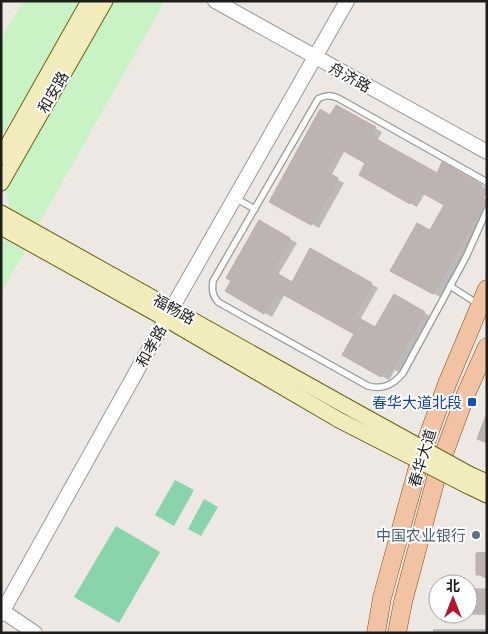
<svg xmlns="http://www.w3.org/2000/svg" width="488" height="634" viewBox="0 0 488 634" font-family="'Archivo Narrow','Noto Sans SC',sans-serif">
  <style>
    .park { fill: #c9f3c5 }
    .pitch { fill: #8ad4ab }
    .shadow { fill: #0003 }
    .building { fill: #bdb4b1; stroke: #bdada8 }
    .lines { fill: none; stroke-linecap: round; stroke-linejoin: round }
    .service-casing { stroke: #9a9a9a; stroke-width: 8 }
    .tertiary-casing { stroke: #9a9a9a; stroke-width: 16 }
    .secondary-casing { stroke: #676210; stroke-width: 17 }
    .primary-casing { stroke: #854b10; stroke-width: 19 }
    .service { stroke: #fff; stroke-width: 5.5 }
    .tertiary { stroke: #fff; stroke-width: 14 }
    .secondary { stroke: #f2ecbd; stroke-width: 15 }
    .primary { stroke: #f1c3a4; stroke-width: 18 }
    .secondary-bridge-casing { stroke: #676210; stroke-width: 17; stroke-linecap: butt }
    .secondary-bridge { stroke: #f2ecbd; stroke-width: 15 }
    .transit-dot { fill: #1a4fb4; stroke: #fff; stroke-width: 2 }
    .service-dot { fill: #5c6f8a; stroke: #fff; stroke-width: 2 }
    .labels { text-anchor: middle; dominant-baseline: central; stroke-width: 4; stroke-linejoin: round; paint-order: stroke }
    .street-label { font-size: 15px; fill: #1d1d1d; stroke: #fff }
    .transit-label { font-size: 15px; fill: #164399; stroke: #fff; text-anchor: end }
    .service-label { font-size: 15px; fill: #4e5e75; stroke: #fff; text-anchor: end }
  </style>
  <rect width="100%" height="100%" fill="#ede8e4"/>
  <g class="park">
    <path d="M23,1H84L34,87L13,116L1,137V39Z"/>
    <path d="M110,1H165L38,225L10,208L4,187Z"/>
    <path d="M1,238L25,251L1,293Z"/>
  </g>
  <g class="pitch">
    <path d="M175,480L194,490L174,526L155,515Z"/>
    <path d="M204,499L218,507L201,536L188,529Z"/>
    <path d="M116,526L160,552L119,623L74,597Z"/>
  </g>
  <g class="shadow">
    <path d="M336,106L382,132L377,141L437,175L443,164L487,189V193L483,200L487,202V215L440,297L392,270L430,231L446,204L425,193L417,207L360,175L367,163L345,150L331,176L344,183L319,228L270,201Z"/>
    <path d="M260,222L297,243L278,275L292,283L311,250L378,288L360,320L376,328L394,296L432,317L400,373L395,370L389,380L344,355L356,334L285,294L272,317L227,291Z"/>
    <path d="M487,554V578H484L477,574Z"/>
    <path d="M468,590H487V615L447,614H468Z"/>
    <rect x="433" y="629" width="54" height="4"/>
  </g>
  <g class="building">
    <path d="M336,105L376,127L371,136L437,173L442,162L482,185L477,195L486,200L433,294L390,271L417,223L430,230L444,205L417,190L410,204L359,175L365,163L338,148L325,171L338,178L311,225L269,202L320,109L330,115Z"/>
    <path d="M259,220L290,238L272,270L292,282L310,248L372,283L354,315L375,327L394,294L425,312L392,370L387,367L381,377L342,355L354,334L277,291L264,314L225,291L231,281L226,278Z"/>
    <path d="M486,415H487V443L477,439Z"/>
    <path d="M487,552V575H476V553Z"/>
    <path d="M468,589H487V611L468,612Z"/>
  </g>
  <g class="lines">
    <g class="service-casing">
      <g id="service">
        <path d="M487,183L485,181L338,98C330,95 325,95 318,99L213,281C212,290 212,295 218,302L368,386C383,390 393,385 403,373L466,257L487,210"/>
        <path d="M235,198L255,209"/>
        <path d="M450,286L478,304"/>
      </g>
    </g>
    <g class="tertiary-casing">
      <g id="tertiary">
        <path d="M215,1L487,152"/>
        <path d="M1,610L35,633"/>
        <path d="M1,614L172,308L347,1"/>
      </g>
    </g>
    <g class="secondary-casing">
      <g id="secondary">
        <path d="M1,157L89,1"/>
        <path d="M1,183L105,1"/>
        <path d="M1,213L346,406"/>
        <path d="M1,227L166,319L339,420"/>
        <path d="M469,474L487,482"/>
        <path d="M466,485L487,495"/>
      </g>
    </g>
    <g class="primary-casing">
      <g id="primary">
        <path d="M376,633L382,598L421,456L447,384L487,289"/>
        <path d="M397,633L403,602L439,467L466,394L487,347"/>
      </g>
    </g>
    <use href="#service" class="service"/>
    <use href="#tertiary" class="tertiary"/>
    <use href="#secondary" class="secondary"/>
    <use href="#primary" class="primary"/>
    <g class="secondary-bridge-casing">
      <g id="secondary-bridge">
        <path d="M346,406L469,474"/>
        <path d="M339,420L466,485"/>
      </g>
    </g>
    <use href="#secondary-bridge" class="secondary-bridge"/>
  </g>
  <rect class="transit-dot" x="467" y="397" width="10" height="10" rx="2.5"/>
  <circle class="service-dot" cx="476" cy="535" r="5"/>
  <g class="labels">
    <g class="street-label">
      <text transform="translate(350 77) rotate(29)">舟济路</text>
      <text transform="translate(53 92) rotate(-60)">和安路</text>
      <text transform="translate(174 309) rotate(29)">福畅路</text>
      <text transform="translate(151 346) rotate(-61)">和孝路</text>
      <text transform="translate(422 458) rotate(-73)">春华大道</text>
    </g>
    <g class="transit-label">
      <text x="462" y="402">春华大道北段</text>
    </g>
    <g class="service-label">
      <text x="466" y="535">中国农业银行</text>
    </g>
  </g>
  <rect width="488" height="634" fill="none" stroke="#1d1d1d" stroke-width="5"/>
  <g transform="translate(453 599)"><circle r="24" fill="#ffffff" stroke="#a5a5a5"/>
  <path d="M0-4L9 19L0 12L-9 19Z" fill="#b41630"/>
  <text y="-8" font-size="14" font-weight="bold" text-anchor="middle" fill="#1d1d1d">北</text>
  </g>
</svg>
